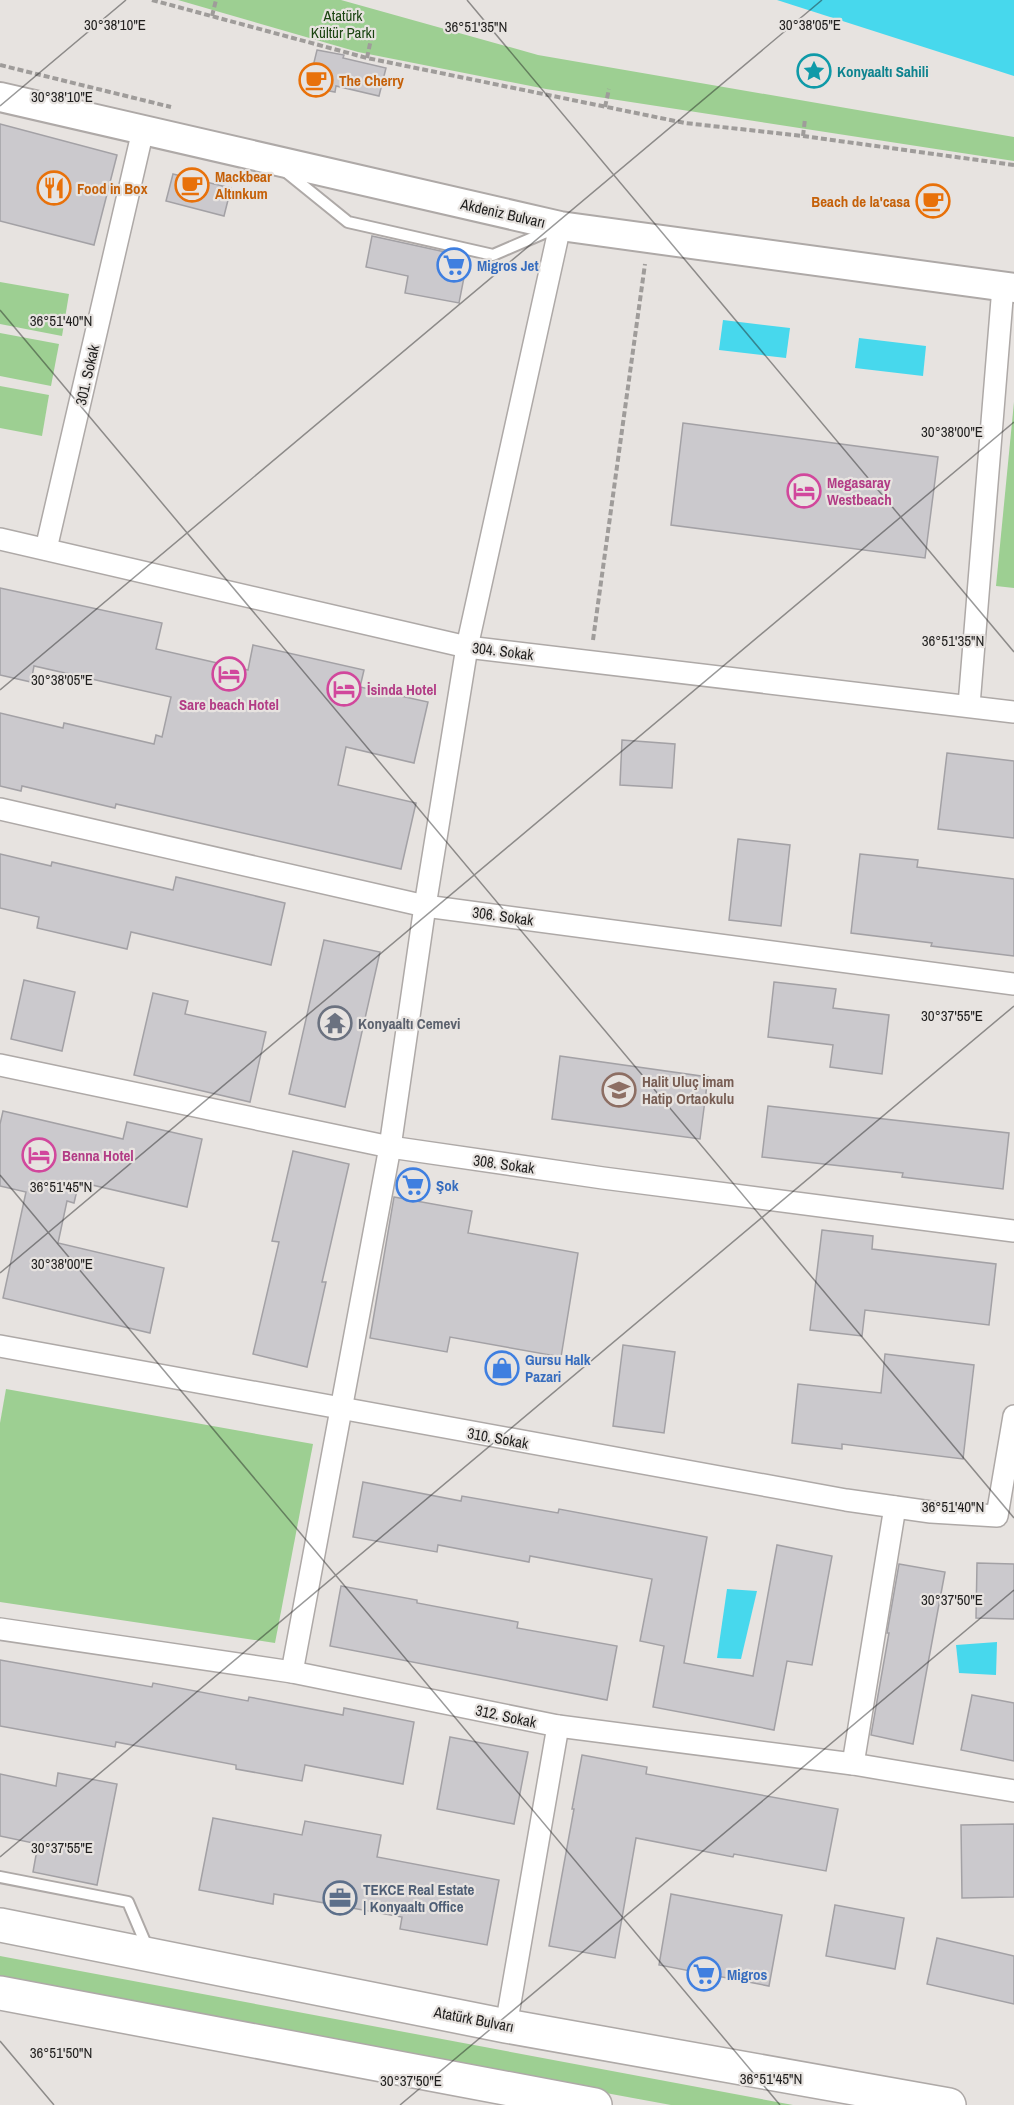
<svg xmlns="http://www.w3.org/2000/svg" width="1014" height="2105" viewBox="0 0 1014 2105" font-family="'Archivo Narrow',sans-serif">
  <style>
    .green { fill: #9dcf92 }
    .water { fill: #47d8ed }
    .building { fill: #cbc9cd; stroke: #a3a1a5; stroke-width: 1.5 }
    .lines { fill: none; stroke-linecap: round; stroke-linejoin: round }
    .lane-casing { stroke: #aea9a7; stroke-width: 14 }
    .street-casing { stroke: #aea9a7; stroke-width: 24 }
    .secondary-casing { stroke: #aea9a7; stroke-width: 32 }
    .primary-casing { stroke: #aea9a7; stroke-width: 36 }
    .path { stroke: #9f9c9a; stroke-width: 4; stroke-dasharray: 6 3; stroke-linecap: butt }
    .lane { stroke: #fff; stroke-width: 10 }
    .street { stroke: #fff; stroke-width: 21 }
    .secondary { stroke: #fff; stroke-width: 28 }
    .primary { stroke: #fff; stroke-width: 33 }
    .ticks { fill: none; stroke: #201f1e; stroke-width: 1.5; stroke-opacity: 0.45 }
    .labels { text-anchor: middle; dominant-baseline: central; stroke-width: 4.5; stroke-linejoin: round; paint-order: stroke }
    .park-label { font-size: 15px; fill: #1b4411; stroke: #e7e3e0 }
    .culture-label { font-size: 15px; font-weight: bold; fill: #0d838f; stroke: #e7e3e0; text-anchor: start }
    .food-label { font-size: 15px; font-weight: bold; fill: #c56008; stroke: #e7e3e0; text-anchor: start }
    .street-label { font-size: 15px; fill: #201f1e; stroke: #e7e3e0 }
    .shop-label { font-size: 15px; font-weight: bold; fill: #366cbe; stroke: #e7e3e0; text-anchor: start }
    .hotel-label { font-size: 15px; font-weight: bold; fill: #b23c85; stroke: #e7e3e0; text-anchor: start }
    .worship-label { font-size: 15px; font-weight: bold; fill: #5b616d; stroke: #e7e3e0; text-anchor: start }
    .education-label { font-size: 15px; font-weight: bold; fill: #785e54; stroke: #e7e3e0; text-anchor: start }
    .service-label { font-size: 15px; font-weight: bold; fill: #4e5e75; stroke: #e7e3e0; text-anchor: start }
    .ticks-label { font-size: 15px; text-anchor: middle; fill: #201f1e; stroke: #e7e3e0; stroke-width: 4.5; stroke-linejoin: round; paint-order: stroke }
  </style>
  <rect width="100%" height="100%" fill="#e7e3e0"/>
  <g class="green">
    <path d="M178,0H341L538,55L1014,137V161L546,89L358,52Z"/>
    <path d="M0,282L69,294L62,336L0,324Z"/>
    <path d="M0,333L59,344L51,386L0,376Z"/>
    <path d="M0,386L49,395L42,436L0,428Z"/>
    <path d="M1014,402V588L996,586Z"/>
    <path d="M6,1389L313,1444L275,1643L0,1602V1423Z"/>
    <path d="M0,1956L793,2105H671L0,1981Z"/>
  </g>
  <g class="water">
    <path d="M777,0H1014V76Z"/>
    <path d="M723,320L790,328L786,358L719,350Z"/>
    <path d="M859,338L926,346L923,376L855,368Z"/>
    <path d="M727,1589L757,1591L741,1659L717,1658Z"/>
    <path d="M997,1642L996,1675L959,1673L956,1645Z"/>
  </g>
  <g class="building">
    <path d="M317,50L344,55L343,58L386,68L379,96L336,86L335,92L308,87Z"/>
    <path d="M0,124L117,155L94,245L0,221Z"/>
    <path d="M173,174L231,188L224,216L166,201Z"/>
    <path d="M372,236L468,257L459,303L405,293L408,276L366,267Z"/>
    <path d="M683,423L938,457L925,558L671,525Z"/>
    <path d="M0,588L162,623L156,649L248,670L253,645L364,670L360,687L428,702L414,763L346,747L338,785L416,803L401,869L116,804L115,808L22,786L21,791L0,786V713L63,728L64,723L154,744L156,735L162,737L171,697L34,666L31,682L0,675Z"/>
    <path d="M622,740L675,744L672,788L620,785Z"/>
    <path d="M947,753L1014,761V838L938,829Z"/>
    <path d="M738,839L790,845L781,926L729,920Z"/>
    <path d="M0,854L51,866L52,862L173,890L176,877L285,903L271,965L131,932L127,949L37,928L39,917L0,908Z"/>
    <path d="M860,854L918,860L917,867L1014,879V956L931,946L932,943L851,933Z"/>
    <path d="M324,940L380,952L345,1107L289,1094Z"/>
    <path d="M24,980L75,992L62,1051L11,1039Z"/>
    <path d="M774,982L836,989L833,1008L889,1015L882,1074L830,1067L833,1045L768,1037Z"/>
    <path d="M153,993L188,1001L185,1014L266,1032L250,1102L134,1075Z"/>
    <path d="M560,1056L708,1077L700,1139L552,1119Z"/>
    <path d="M768,1106L1009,1133L1003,1189L902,1177L903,1173L762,1157Z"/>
    <path d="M3,1111L123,1139L127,1122L202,1139L187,1207L79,1182L74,1203L67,1201L58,1243L164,1268L150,1333L3,1298L26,1192L0,1186V1124Z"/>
    <path d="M293,1151L349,1164L322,1282H326L307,1367L253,1354L279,1242L272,1241Z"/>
    <path d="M394,1197L472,1211L468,1233L578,1253L561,1357L450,1337L447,1352L370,1338Z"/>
    <path d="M822,1230L873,1236L872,1249L996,1264L989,1325L865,1310L862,1336L810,1330Z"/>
    <path d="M623,1345L675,1352L664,1433L613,1426Z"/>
    <path d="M885,1354L974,1365L963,1459L842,1444V1449L792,1443L798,1384L881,1393Z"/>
    <path d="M363,1482L461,1501L462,1496L558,1513L559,1509L707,1537L684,1663L753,1676L777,1545L832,1556L812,1665L787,1661L774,1730L653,1707L664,1646L640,1641L652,1579L530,1556L529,1562L438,1545L437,1552L353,1537Z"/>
    <path d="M977,1563L1014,1564V1619L976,1618Z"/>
    <path d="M899,1564L945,1572L913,1744L871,1735L889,1633H887Z"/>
    <path d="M341,1586L417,1600V1603L518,1622L517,1628L617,1646L607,1700L330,1646Z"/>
    <path d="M0,1660L152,1687L153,1683L248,1701L249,1697L343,1715L344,1708L414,1722L403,1784L305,1765L302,1781L236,1769V1765L116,1742L115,1747L0,1726Z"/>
    <path d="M972,1695L1014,1703V1761L961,1750Z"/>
    <path d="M450,1737L528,1752L514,1824L437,1809Z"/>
    <path d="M582,1755L647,1767L646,1774L838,1809L826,1871L734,1854L733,1857L636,1838L615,1958L549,1946L574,1809H572Z"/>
    <path d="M58,1773L117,1784L97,1885L33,1872L38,1844L0,1836V1774L56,1786Z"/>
    <path d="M213,1818L302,1835L305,1821L381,1835L377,1857L499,1880L487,1945L400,1929L402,1917L274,1894L273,1904L199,1890Z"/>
    <path d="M1014,1824V1897L962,1898L961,1825Z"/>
    <path d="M671,1894L782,1915L769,1986L659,1965Z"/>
    <path d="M835,1905L904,1918L895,1969L826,1956Z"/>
    <path d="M937,1938L1014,1956V2004L927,1984Z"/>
  </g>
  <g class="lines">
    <g class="lane-casing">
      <g id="lane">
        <path d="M285,171L348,222L493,255L551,230"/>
        <path d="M0,1877L128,1902L148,1949"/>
      </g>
    </g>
    <g class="street-casing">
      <g id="street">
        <path d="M0,539L467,647L1014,712"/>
        <path d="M46,549L143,130"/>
        <path d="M969,705L1003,287"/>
        <path d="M0,809L425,906L1014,984"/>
        <path d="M0,1065L390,1147L603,1178L1014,1231"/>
        <path d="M0,1346L846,1500L931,1512L997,1516L1014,1416"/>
        <path d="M0,1629L292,1672L558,1726L853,1764L1014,1791"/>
        <path d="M292,1672L390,1147L425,906L467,647L560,226"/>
        <path d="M853,1764L895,1507"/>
        <path d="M506,2026L558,1726"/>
      </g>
    </g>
    <g class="secondary-casing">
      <path id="secondary" d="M0,97L560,226L1014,288"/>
    </g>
    <g class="primary-casing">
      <g id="primary">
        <path d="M0,1925L506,2026L949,2105"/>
        <path d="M0,1993L595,2105"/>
      </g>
    </g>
    <g class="path">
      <path d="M152,0L367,58L685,123L803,136L1014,165"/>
      <path d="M212,16L216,0"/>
      <path d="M367,58L371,39"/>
      <path d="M0,65L171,107"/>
      <path d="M605,107L609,89"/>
      <path d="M803,136L805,119"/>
      <path d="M593,640L645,264"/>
    </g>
    <use href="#lane" class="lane"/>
    <use href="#street" class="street"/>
    <use href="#secondary" class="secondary"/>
    <use href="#primary" class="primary"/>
  </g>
  <path class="ticks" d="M467,0L1014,652M0,106L126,0M0,310L1014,1518M0,690L822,0M0,1175L780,2105M0,1273L1014,422M0,1857L1014,1006M0,2041L54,2105M400,2105L1014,1590"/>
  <defs>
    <g id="sight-ring" transform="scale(1.725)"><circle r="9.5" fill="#e7e3e0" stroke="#0f9aa8" stroke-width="1.5"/><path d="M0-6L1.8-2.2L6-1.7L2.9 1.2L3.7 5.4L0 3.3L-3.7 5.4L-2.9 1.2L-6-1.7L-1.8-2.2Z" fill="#0f9aa8"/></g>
    <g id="cafe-ring" transform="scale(1.725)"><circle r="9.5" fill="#e7e3e0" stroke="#e8710a" stroke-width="1.5"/><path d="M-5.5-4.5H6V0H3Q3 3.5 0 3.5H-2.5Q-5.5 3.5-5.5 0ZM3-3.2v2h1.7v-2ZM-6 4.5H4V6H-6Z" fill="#e8710a"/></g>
    <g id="restaurant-ring" transform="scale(1.725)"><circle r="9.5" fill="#e7e3e0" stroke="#e8710a" stroke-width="1.5"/><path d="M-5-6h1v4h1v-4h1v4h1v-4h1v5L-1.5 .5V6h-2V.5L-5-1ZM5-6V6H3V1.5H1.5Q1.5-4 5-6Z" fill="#e8710a"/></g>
    <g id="supermarket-ring" transform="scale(1.725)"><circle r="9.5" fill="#e7e3e0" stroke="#3f7fe0" stroke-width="1.5"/><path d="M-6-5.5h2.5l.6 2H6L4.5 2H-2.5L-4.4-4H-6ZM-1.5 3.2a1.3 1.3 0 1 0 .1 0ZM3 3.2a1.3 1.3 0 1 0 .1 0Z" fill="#3f7fe0"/></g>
    <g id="hotel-ring" transform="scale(1.725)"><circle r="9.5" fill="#e7e3e0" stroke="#d1479c" stroke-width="1.5"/><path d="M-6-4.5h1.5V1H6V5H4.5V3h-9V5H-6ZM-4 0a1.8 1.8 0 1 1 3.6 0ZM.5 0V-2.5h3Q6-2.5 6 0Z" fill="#d1479c"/></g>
    <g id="temple-ring" transform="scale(1.725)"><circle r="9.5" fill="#e7e3e0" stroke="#6b7280" stroke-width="1.5"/><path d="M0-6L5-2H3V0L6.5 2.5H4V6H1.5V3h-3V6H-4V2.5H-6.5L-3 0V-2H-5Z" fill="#6b7280"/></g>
    <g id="school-ring" transform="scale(1.725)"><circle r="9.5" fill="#e7e3e0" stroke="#8d6e63" stroke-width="1.5"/><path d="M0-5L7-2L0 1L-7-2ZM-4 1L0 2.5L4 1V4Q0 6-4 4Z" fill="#8d6e63"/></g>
    <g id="shop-ring" transform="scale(1.725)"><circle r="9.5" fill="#e7e3e0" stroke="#3f7fe0" stroke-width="1.5"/><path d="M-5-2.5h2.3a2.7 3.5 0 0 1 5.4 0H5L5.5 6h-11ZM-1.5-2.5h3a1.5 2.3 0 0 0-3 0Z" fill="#3f7fe0"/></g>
    <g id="office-ring" transform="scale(1.725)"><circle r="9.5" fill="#e7e3e0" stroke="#5c6f8a" stroke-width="1.5"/><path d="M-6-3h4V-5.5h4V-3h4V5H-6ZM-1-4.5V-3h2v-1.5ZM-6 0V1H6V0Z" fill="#5c6f8a"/></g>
  </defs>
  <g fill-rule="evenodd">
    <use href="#sight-ring" x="814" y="71"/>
    <use href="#cafe-ring" x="316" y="80"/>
    <use href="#cafe-ring" x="192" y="185"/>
    <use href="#restaurant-ring" x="54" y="188"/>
    <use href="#cafe-ring" x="933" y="201"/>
    <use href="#supermarket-ring" x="454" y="265"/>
    <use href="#hotel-ring" x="804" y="491"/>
    <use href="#hotel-ring" x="229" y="674"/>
    <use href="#hotel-ring" x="344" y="689"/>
    <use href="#temple-ring" x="335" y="1023"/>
    <use href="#school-ring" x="619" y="1090"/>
    <use href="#hotel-ring" x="39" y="1155"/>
    <use href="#supermarket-ring" x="413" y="1185"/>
    <use href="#shop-ring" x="502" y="1368"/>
    <use href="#office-ring" x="340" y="1898"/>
    <use href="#supermarket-ring" x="704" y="1974"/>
  </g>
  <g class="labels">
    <g class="park-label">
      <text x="343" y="15">Atatürk<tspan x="343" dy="17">Kültür Parkı</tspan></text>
    </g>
    <g class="culture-label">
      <text x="837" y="71">Konyaaltı Sahili</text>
    </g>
    <g class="food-label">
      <text x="339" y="80">The Cherry</text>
      <text x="215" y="176">Mackbear<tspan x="215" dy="17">Altınkum</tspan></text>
      <text x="77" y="188">Food in Box</text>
      <text x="910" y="201" text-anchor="end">Beach de la'casa</text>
    </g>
    <g class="street-label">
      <text transform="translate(503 213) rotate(13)">Akdeniz Bulvarı</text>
      <text transform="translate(87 375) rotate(-77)">301. Sokak</text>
      <text transform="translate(503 651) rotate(7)">304. Sokak</text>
      <text transform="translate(503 916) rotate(8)">306. Sokak</text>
      <text transform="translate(504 1164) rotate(8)">308. Sokak</text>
      <text transform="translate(498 1438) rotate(10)">310. Sokak</text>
      <text transform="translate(506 1716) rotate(12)">312. Sokak</text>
      <text transform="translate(474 2019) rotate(11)">Atatürk Bulvarı</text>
    </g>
    <g class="shop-label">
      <text x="477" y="265">Migros Jet</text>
      <text x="436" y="1185">Şok</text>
      <text x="525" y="1359">Gursu Halk<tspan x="525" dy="17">Pazari</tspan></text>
      <text x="727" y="1974">Migros</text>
    </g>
    <g class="hotel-label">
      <text x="827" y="482">Megasaray<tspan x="827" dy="17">Westbeach</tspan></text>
      <text x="367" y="689">İsinda Hotel</text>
      <text x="229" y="704" text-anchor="middle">Sare beach Hotel</text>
      <text x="62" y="1155">Benna Hotel</text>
    </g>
    <g class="worship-label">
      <text x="358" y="1023">Konyaaltı Cemevi</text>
    </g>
    <g class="education-label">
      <text x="642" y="1081">Halit Uluç İmam<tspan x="642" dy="17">Hatip Ortaokulu</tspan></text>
    </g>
    <g class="service-label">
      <text x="363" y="1889">TEKCE Real Estate<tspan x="363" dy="17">| Konyaaltı Office</tspan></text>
    </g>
  </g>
  <g class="ticks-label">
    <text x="115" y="30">30°38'10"E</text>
    <text x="810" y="30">30°38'05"E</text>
    <text x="476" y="32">36°51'35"N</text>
    <text x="62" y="102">30°38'10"E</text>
    <text x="61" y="326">36°51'40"N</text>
    <text x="952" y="437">30°38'00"E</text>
    <text x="953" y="646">36°51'35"N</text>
    <text x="62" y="685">30°38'05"E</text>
    <text x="952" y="1021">30°37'55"E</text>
    <text x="61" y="1192">36°51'45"N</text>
    <text x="62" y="1269">30°38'00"E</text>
    <text x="953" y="1512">36°51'40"N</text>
    <text x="952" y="1605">30°37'50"E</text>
    <text x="62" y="1853">30°37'55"E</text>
    <text x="61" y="2058">36°51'50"N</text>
    <text x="771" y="2084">36°51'45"N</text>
    <text x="411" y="2086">30°37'50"E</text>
  </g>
</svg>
